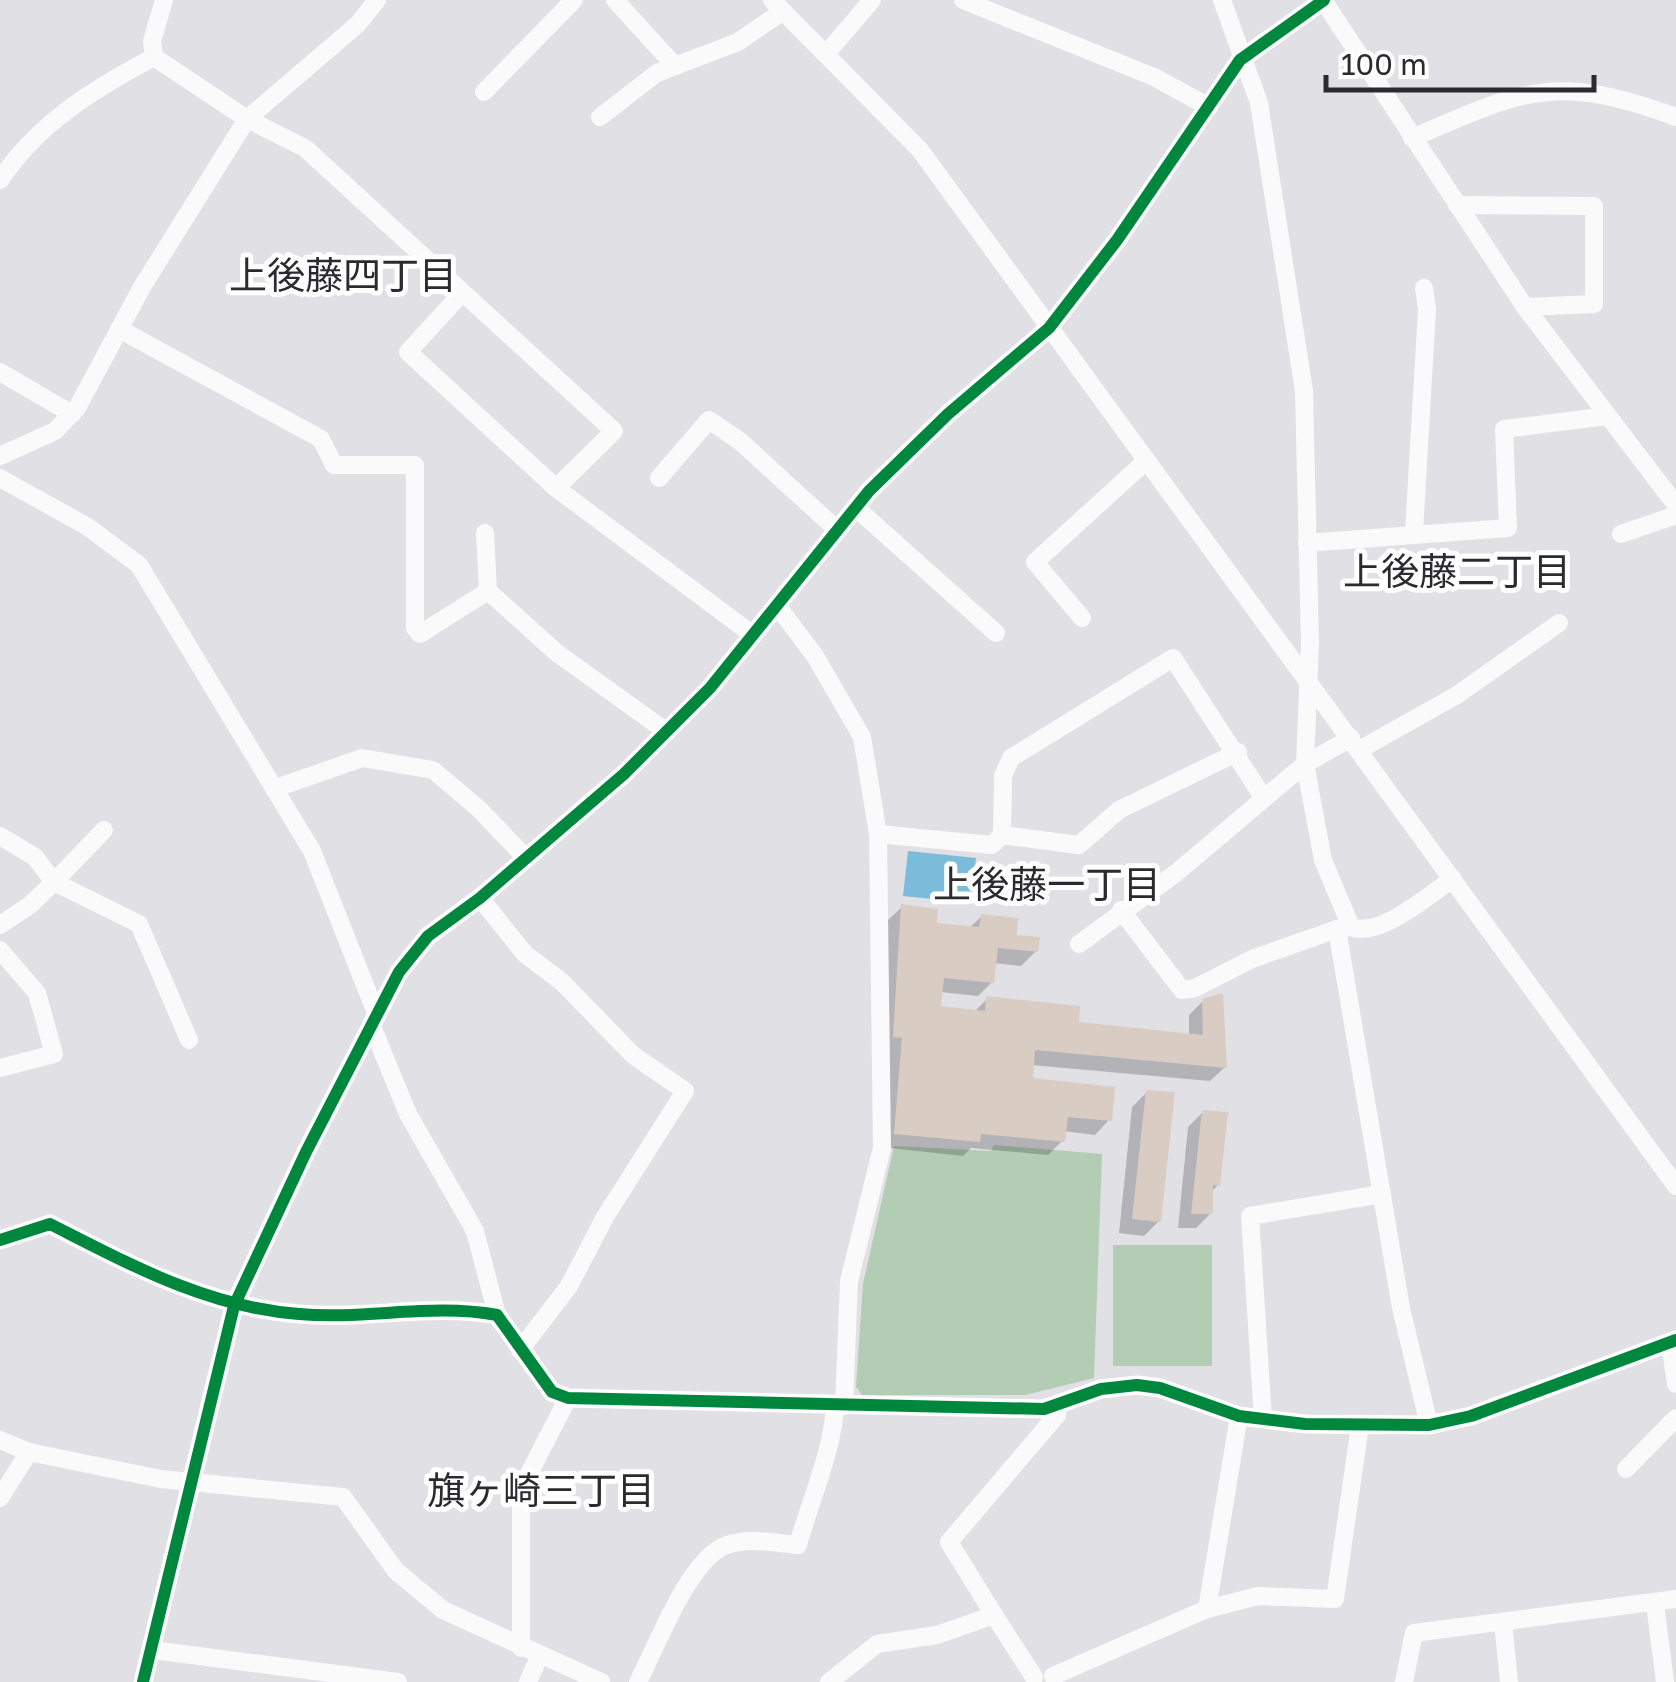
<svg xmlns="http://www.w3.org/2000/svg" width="1676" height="1682" viewBox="0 0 1676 1682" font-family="'Golos Text','Noto Sans JP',sans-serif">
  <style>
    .green { fill: #b2cdb4 }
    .water { fill: #7abcda }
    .shadow { fill: #0003 }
    .building { fill: #d9ccc3 }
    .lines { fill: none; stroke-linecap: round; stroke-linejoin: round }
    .minor { stroke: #fafafb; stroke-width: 18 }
    .cycleway-casing { stroke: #fff; stroke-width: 19 }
    .cycleway { stroke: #00873e; stroke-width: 12 }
    .labels { text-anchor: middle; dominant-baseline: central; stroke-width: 10; stroke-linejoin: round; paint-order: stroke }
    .neighbourhood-label { font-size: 38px; fill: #2b2b2f; stroke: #fff }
  </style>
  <rect width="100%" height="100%" fill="#e0e0e5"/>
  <g class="green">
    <path d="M994,1145L1102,1154L1094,1378L1025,1395H862L856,1387L863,1284L894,1146L991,1151Z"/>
    <rect x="1113" y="1245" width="99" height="121"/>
  </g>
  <path class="water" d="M908,851L976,858L971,903L903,896Z"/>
  <g class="shadow">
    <path d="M902,907L934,925L969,928L982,916L1036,951L1021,966L994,963L992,982L978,996L940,992L938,1009L974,1012L987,999L1076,1024L1189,1036V1015L1203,1001L1225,1067L1210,1081L1031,1065L1030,1080L1109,1120L1095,1135L1064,1131L1062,1141L1048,1155L971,1148L963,1156L881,1147L887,921Z"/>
    <path d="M1147,1092L1159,1221L1144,1236L1119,1233L1132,1107Z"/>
    <path d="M1203,1112L1218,1185L1211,1192V1213L1196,1228H1178L1188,1127Z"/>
  </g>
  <g class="building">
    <path d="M901,904L938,909L937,923L979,927L981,914L1018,918L1017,935L1040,937L1038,952L998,948L994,983L944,978L941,1006L985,1011L986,996L1080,1006L1079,1022L1203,1035L1202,999L1223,993L1227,1068L1035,1050L1033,1078L1115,1087L1112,1121L1068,1117L1065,1142L981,1134L980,1142L894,1134L902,1038L893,1037Z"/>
    <path d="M1146,1090L1175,1092L1161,1222L1132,1219Z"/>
    <path d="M1202,1110L1228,1112L1220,1186L1213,1185V1214H1191Z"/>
  </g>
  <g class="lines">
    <g class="minor">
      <path d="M615,0L675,66L738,42L783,11"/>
      <path d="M772,0L920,150L1676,1186"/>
      <path d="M963,0L1154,77L1209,107"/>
      <path d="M1222,0L1259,103L1304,391L1310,642L1305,764L1323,860L1351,927L1337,929L1401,1308L1429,1425"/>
      <path d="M1323,0L1525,307L1676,505"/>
      <path d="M826,54L872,0"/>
      <path d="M154,57L152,41L164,0"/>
      <path d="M484,92L574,0"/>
      <path d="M600,117L657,73L675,66"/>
      <path d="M1412,138C1526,89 1555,73 1676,117"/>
      <path d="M0,180C39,122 94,89 154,57L247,119L305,148L614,431L556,488"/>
      <path d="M1457,205L1594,206V304L1525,307"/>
      <path d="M462,293L408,352L556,488L753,635"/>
      <path d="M119,329L321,439L334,465H415V628L420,634L488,591"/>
      <path d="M0,372L72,414"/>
      <path d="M0,456L55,431L77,408L142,287L247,119L358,24L377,0"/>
      <path d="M0,478L88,527L139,565L312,851L376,1013"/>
      <path d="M659,478L709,420L741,442L835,528"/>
      <path d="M855,507L996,633"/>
      <path d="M1414,532L1427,309L1424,288"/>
      <path d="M485,533L488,591L557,653L667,732"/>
      <path d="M1621,534L1676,515"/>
      <path d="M1307,543L1508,528L1504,429L1608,416"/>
      <path d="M778,607L815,656L862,737L878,834L882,1148L849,1281L844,1406"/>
      <path d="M1082,618L1035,562L1146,461"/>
      <path d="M1359,750L1457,695L1559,623"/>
      <path d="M276,788L362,758L433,770L479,809L526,858"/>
      <path d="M104,830L54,882L139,924L189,1040"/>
      <path d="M878,834L992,845L1002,835L1079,845L1119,810L1238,752"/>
      <path d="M1002,835L1003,776L1011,758L1173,658L1263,797"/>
      <path d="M0,836L35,857L54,882L30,905L0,925"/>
      <path d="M480,898L525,954L562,982L633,1055L685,1091L605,1217L569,1286L520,1350"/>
      <path d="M1121,910L1182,990L1195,988L1252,959L1337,929"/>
      <path d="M1351,927C1381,938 1428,895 1453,879"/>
      <path d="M1079,944L1176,873L1305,764L1351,738"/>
      <path d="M0,950L37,993L54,1054L0,1068"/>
      <path d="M371,1024L408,1114L475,1231L497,1315"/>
      <path d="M0,1240L50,1224C131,1265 207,1307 299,1314C365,1320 432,1303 497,1315L552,1392L568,1398L1044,1409L1101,1389L1137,1385L1160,1388L1239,1416L1305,1424L1429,1425L1471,1416L1676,1340"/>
      <path d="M1670,1343L1676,1384"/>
      <path d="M1263,1419L1250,1216L1382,1194"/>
      <path d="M0,1440L29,1452"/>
      <path d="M1626,1469L1676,1418"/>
      <path d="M0,1498L29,1452L161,1479L343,1497L396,1571L443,1610L601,1682"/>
      <path d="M1655,1604L1665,1682"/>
      <path d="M1207,1609L1258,1596L1335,1599L1360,1426"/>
      <path d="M994,1615L949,1542L1057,1415L1058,1406"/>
      <path d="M1503,1622L1509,1682"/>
      <path d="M521,1648V1489L568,1398"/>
      <path d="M153,1650L398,1682"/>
      <path d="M1053,1676L1207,1609L1239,1416"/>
      <path d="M143,1682L234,1306L306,1152L399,972L428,936L480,898L624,774L710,688L869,491L948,414L1049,328L1117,240L1240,60L1324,0"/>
      <path d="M528,1682L539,1657"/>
      <path d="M638,1682C657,1646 689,1558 727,1545C750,1537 775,1543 798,1545C810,1501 833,1450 835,1406"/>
      <path d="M829,1682L877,1644L937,1635L994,1615L1034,1677"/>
      <path d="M1404,1682L1414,1633L1676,1599"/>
    </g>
    <g class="cycleway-casing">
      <g id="cycleway">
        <path d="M0,1240L50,1224C131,1265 207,1307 299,1314C365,1320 432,1303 497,1315L552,1392L568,1398L1044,1409L1101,1389L1137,1385L1160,1388L1239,1416L1305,1424L1429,1425L1471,1416L1676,1340"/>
        <path d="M143,1682L234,1306L306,1152L399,972L428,936L480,898L624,774L710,688L869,491L948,414L1049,328L1117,240L1240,60L1324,0"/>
      </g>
    </g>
    <use href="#cycleway" class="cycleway"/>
  </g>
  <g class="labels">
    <g class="neighbourhood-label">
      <text x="343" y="274">上後藤四丁目</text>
      <text x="1457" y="570">上後藤二丁目</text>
      <text x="1047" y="883">上後藤一丁目</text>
      <text x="541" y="1489">旗ヶ崎三丁目</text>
    </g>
  </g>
  <path d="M1326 75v15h268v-15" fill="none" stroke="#2b2b2f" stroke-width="5"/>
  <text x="1341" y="75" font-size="30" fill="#2b2b2f" stroke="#ffffff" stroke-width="8" paint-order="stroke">100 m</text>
</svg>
